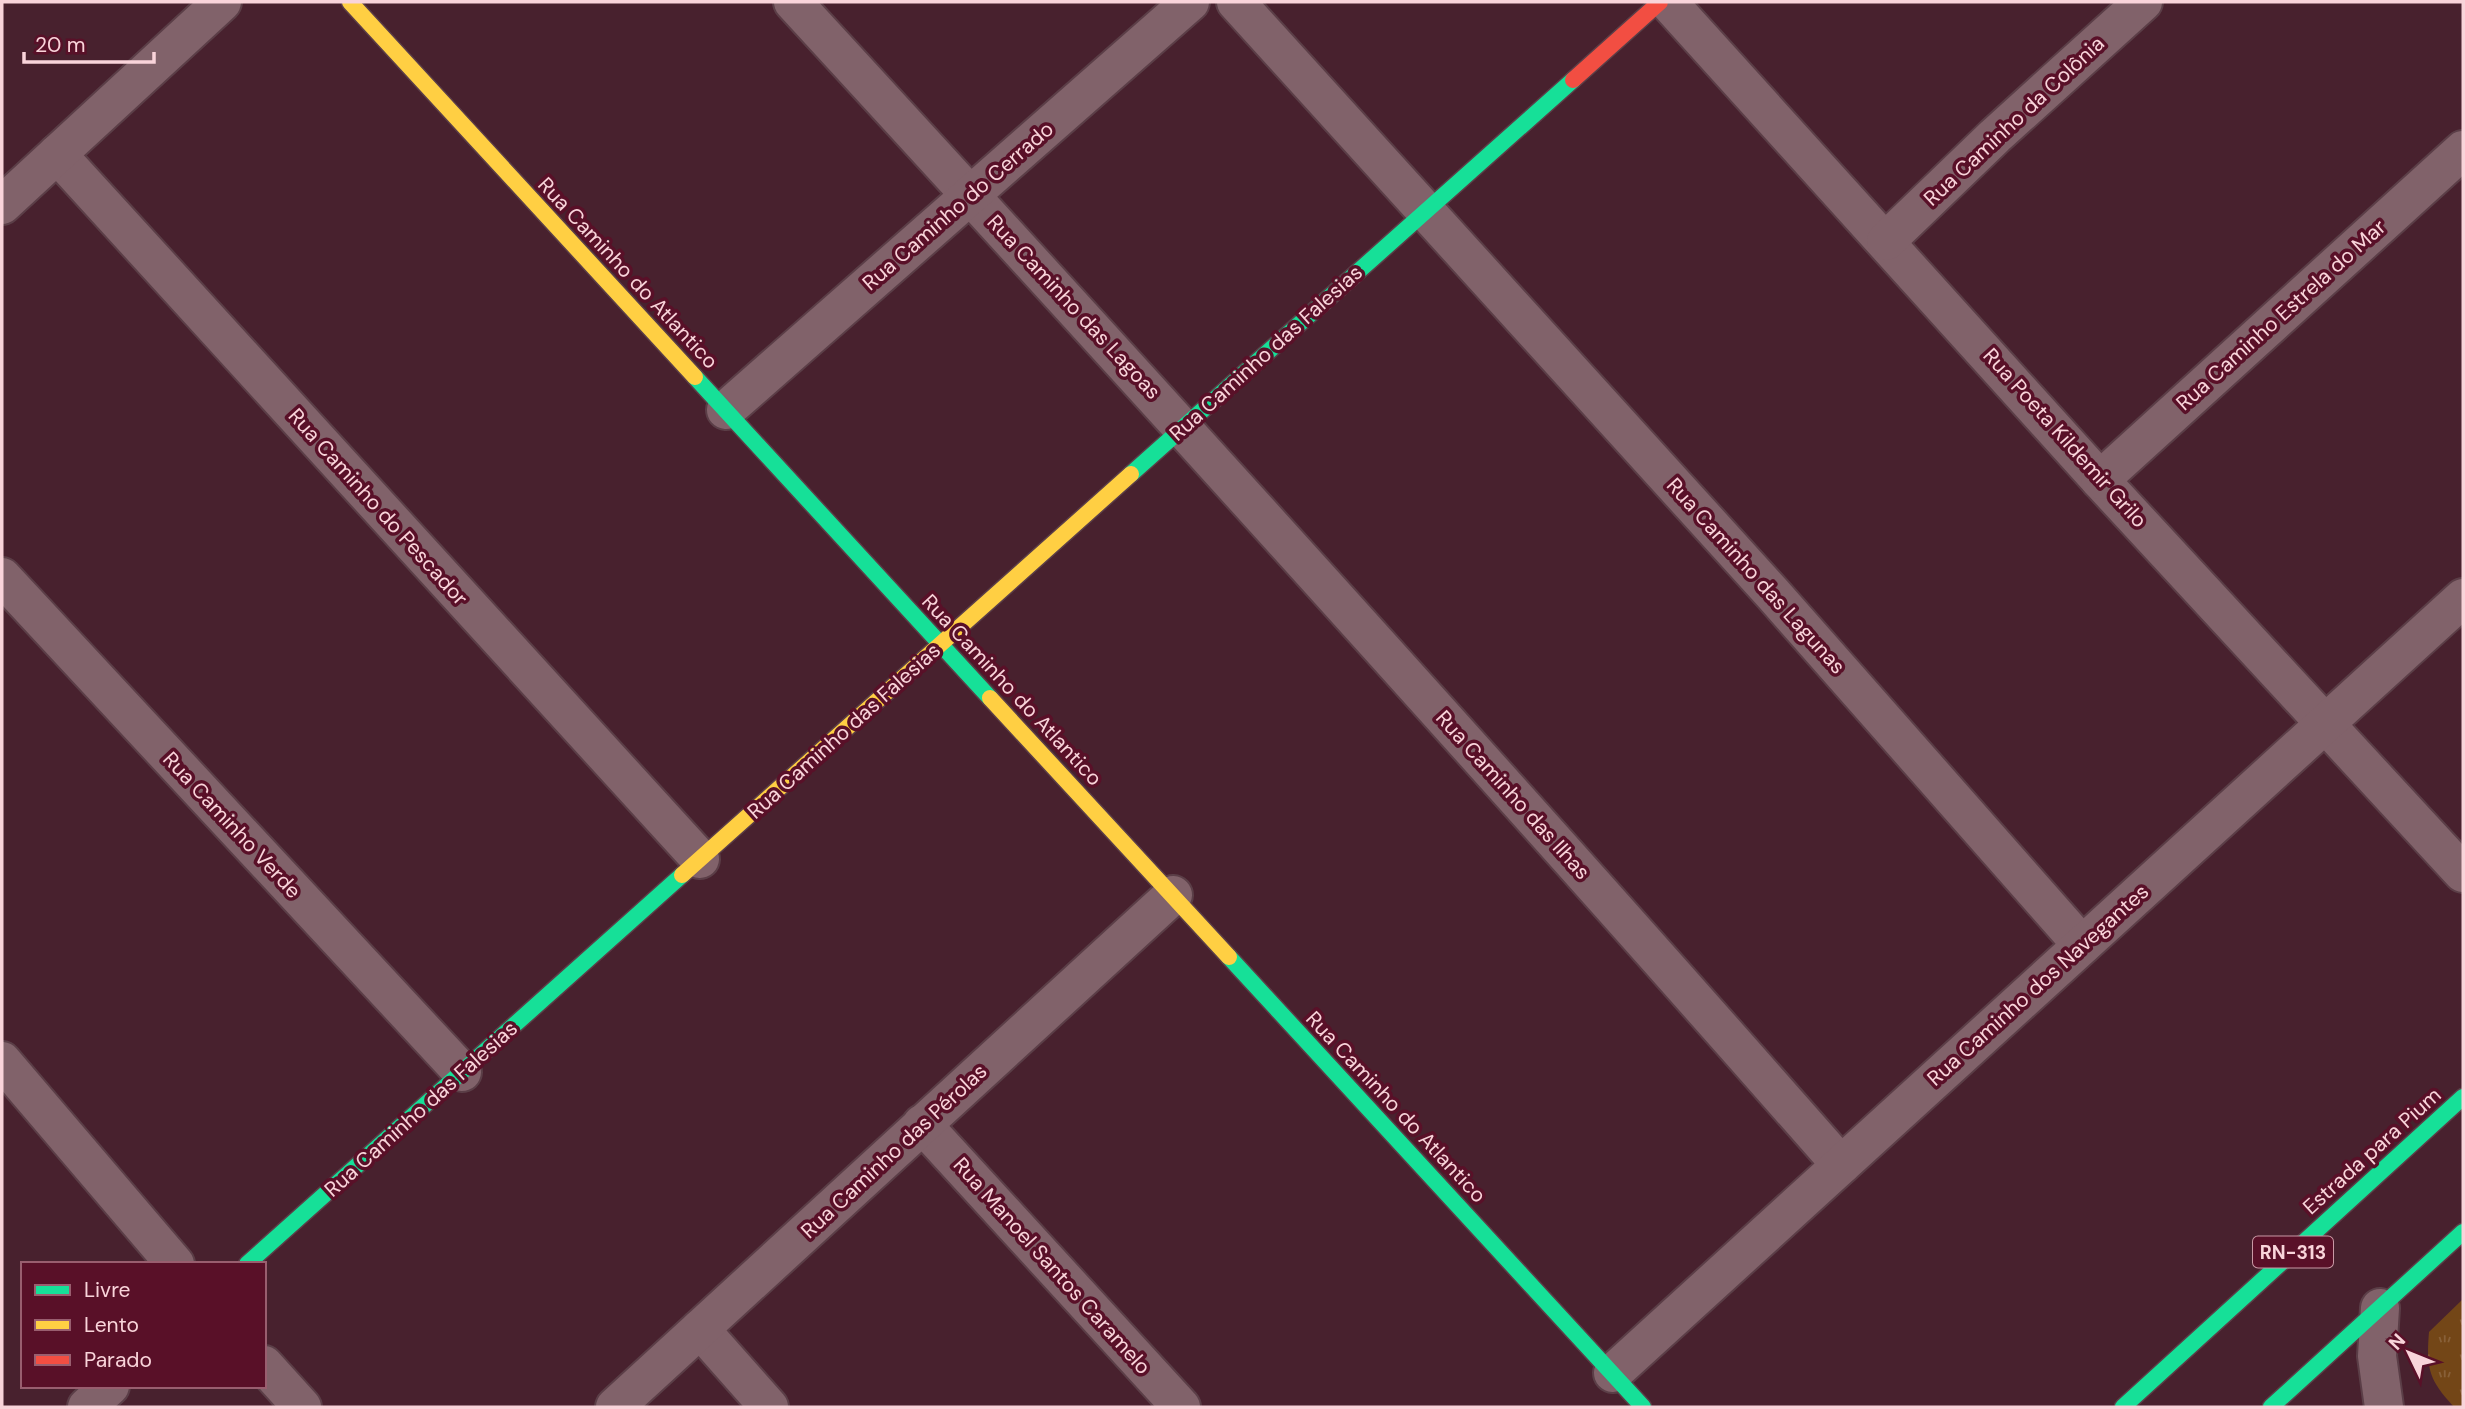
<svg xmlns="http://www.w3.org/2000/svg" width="2465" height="1409" viewBox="0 0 2465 1409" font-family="'DM Sans',sans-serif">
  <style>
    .grass { fill: url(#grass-tufts) }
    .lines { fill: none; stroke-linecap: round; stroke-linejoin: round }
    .street-casing { stroke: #5b3e47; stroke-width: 42 }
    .fast-casing { stroke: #5b3e47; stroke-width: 19 }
    .slow-casing { stroke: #5b3e47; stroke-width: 19 }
    .jam-casing { stroke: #5b3e47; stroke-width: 19 }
    .street { stroke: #81626a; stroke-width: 38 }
    .fast { stroke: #16e098; stroke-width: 16 }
    .slow { stroke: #ffcf43; stroke-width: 16 }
    .jam { stroke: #f24e42; stroke-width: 16 }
    .labels { text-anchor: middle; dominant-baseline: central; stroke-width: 7; stroke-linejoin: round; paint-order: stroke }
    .shield { fill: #591028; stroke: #c999a5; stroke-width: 2 }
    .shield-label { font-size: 19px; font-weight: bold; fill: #f9d4da }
    .street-label { font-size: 21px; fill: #f9d4da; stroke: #591028 }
  </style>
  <defs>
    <pattern id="grass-tufts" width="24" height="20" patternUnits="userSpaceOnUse" patternTransform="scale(1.75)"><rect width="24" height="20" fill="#734617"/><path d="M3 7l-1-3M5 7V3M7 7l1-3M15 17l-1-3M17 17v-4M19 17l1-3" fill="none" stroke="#886038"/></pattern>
  </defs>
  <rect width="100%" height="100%" fill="#48212e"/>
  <path class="grass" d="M2463,1299V1407H2454C2429,1380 2426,1369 2429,1332Z"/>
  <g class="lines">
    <g class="street-casing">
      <g id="street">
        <path d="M793,2C1146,386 1497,773 1841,1165"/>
        <path d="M1236,2L1773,594L2082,945"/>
        <path d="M1668,2L2100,480L2463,873"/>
        <path d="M57,154L700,859"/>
        <path d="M2,205L222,2"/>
        <path d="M1886,241L1995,136L2143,2"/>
        <path d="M726,410L1190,2"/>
        <path d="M2100,480L2463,150"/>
        <path d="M2,577L462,1072"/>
        <path d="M2,1061L175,1264"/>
        <path d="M922,1124L1181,1407"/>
        <path d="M2380,1308L2377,1356L2384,1407"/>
        <path d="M700,1329L769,1407"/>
        <path d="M264,1365L302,1407"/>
        <path d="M1613,1373L2463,598"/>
        <path d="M87,1407L110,1386"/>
        <path d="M615,1407L1173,895"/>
      </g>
    </g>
    <g class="fast-casing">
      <g id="fast">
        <path d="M695,377L990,698"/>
        <path d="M1131,474L1573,80"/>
        <path d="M1229,957L1643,1407"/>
        <path d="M247,1264L682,875"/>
        <path d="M2123,1407L2463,1097"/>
        <path d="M2271,1407L2463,1232"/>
      </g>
    </g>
    <g class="slow-casing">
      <g id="slow">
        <path d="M350,2L695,377"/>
        <path d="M990,698L1229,957"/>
        <path d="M682,875L1131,474"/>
      </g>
    </g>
    <g class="jam-casing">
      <path id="jam" d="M1573,80L1660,2"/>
    </g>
    <use href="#street" class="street"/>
    <use href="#fast" class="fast"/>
    <use href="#slow" class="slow"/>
    <use href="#jam" class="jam"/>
  </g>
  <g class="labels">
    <rect class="shield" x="2253" y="1236.5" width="80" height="31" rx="5"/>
    <g class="shield-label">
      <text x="2293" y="1252">RN-313</text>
    </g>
    <g class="street-label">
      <text transform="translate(2014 121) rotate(-43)">Rua Caminho da Colônia</text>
      <text transform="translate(958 206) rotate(-41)">Rua Caminho do Cerrado</text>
      <text transform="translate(628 273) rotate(47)">Rua Caminho do Atlantico</text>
      <text transform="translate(1074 307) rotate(47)">Rua Caminho das Lagoas</text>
      <text transform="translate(2281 315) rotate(-42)">Rua Caminho Estrela do Mar</text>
      <text transform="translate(1266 353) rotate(-42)">Rua Caminho das Falesias</text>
      <text transform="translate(2065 438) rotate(48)">Rua Poeta Kildemir Grilo</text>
      <text transform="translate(378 507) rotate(48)">Rua Caminho do Pescador</text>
      <text transform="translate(1756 576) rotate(48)">Rua Caminho das Lagunas</text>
      <text transform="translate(1012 690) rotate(47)">Rua Caminho do Atlantico</text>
      <text transform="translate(844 731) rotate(-42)">Rua Caminho das Falesias</text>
      <text transform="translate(1513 795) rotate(48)">Rua Caminho das Ilhas</text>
      <text transform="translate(232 825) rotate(47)">Rua Caminho Verde</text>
      <text transform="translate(2038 985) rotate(-42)">Rua Caminho dos Navegantes</text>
      <text transform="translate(1396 1107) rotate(47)">Rua Caminho do Atlantico</text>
      <text transform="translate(421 1109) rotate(-42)">Rua Caminho das Falesias</text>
      <text transform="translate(894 1151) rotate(-43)">Rua Caminho das Pérolas</text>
      <text transform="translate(2372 1151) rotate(-42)">Estrada para Pium</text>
      <text transform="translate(1052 1266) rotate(48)">Rua Manoel Santos Caramelo</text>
    </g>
  </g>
  <rect width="2465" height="1409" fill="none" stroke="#f9d4da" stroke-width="7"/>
  <rect x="21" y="1262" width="245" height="126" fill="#591028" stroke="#995e6f" stroke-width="2"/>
  <rect x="35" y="1285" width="35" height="10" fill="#16e098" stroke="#995e6f" stroke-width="2"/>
  <text x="84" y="1297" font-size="21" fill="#f9d4da">Livre</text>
  <rect x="35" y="1320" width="35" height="10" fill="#ffcf43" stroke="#995e6f" stroke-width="2"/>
  <text x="84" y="1332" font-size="21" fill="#f9d4da">Lento</text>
  <rect x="35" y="1355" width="35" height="10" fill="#f24e42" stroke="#995e6f" stroke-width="2"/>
  <text x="84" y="1367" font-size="21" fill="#f9d4da">Parado</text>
  <g transform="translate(2409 1353) rotate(313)" stroke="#591028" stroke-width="5" paint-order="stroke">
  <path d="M0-5L12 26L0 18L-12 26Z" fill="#f9d4da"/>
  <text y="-10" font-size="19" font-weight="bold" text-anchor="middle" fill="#f9d4da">N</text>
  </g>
  <path d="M24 52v10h130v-10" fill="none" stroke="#f9d4da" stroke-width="3.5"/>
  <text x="35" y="52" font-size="21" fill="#f9d4da" stroke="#591028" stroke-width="5" paint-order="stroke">20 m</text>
</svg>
